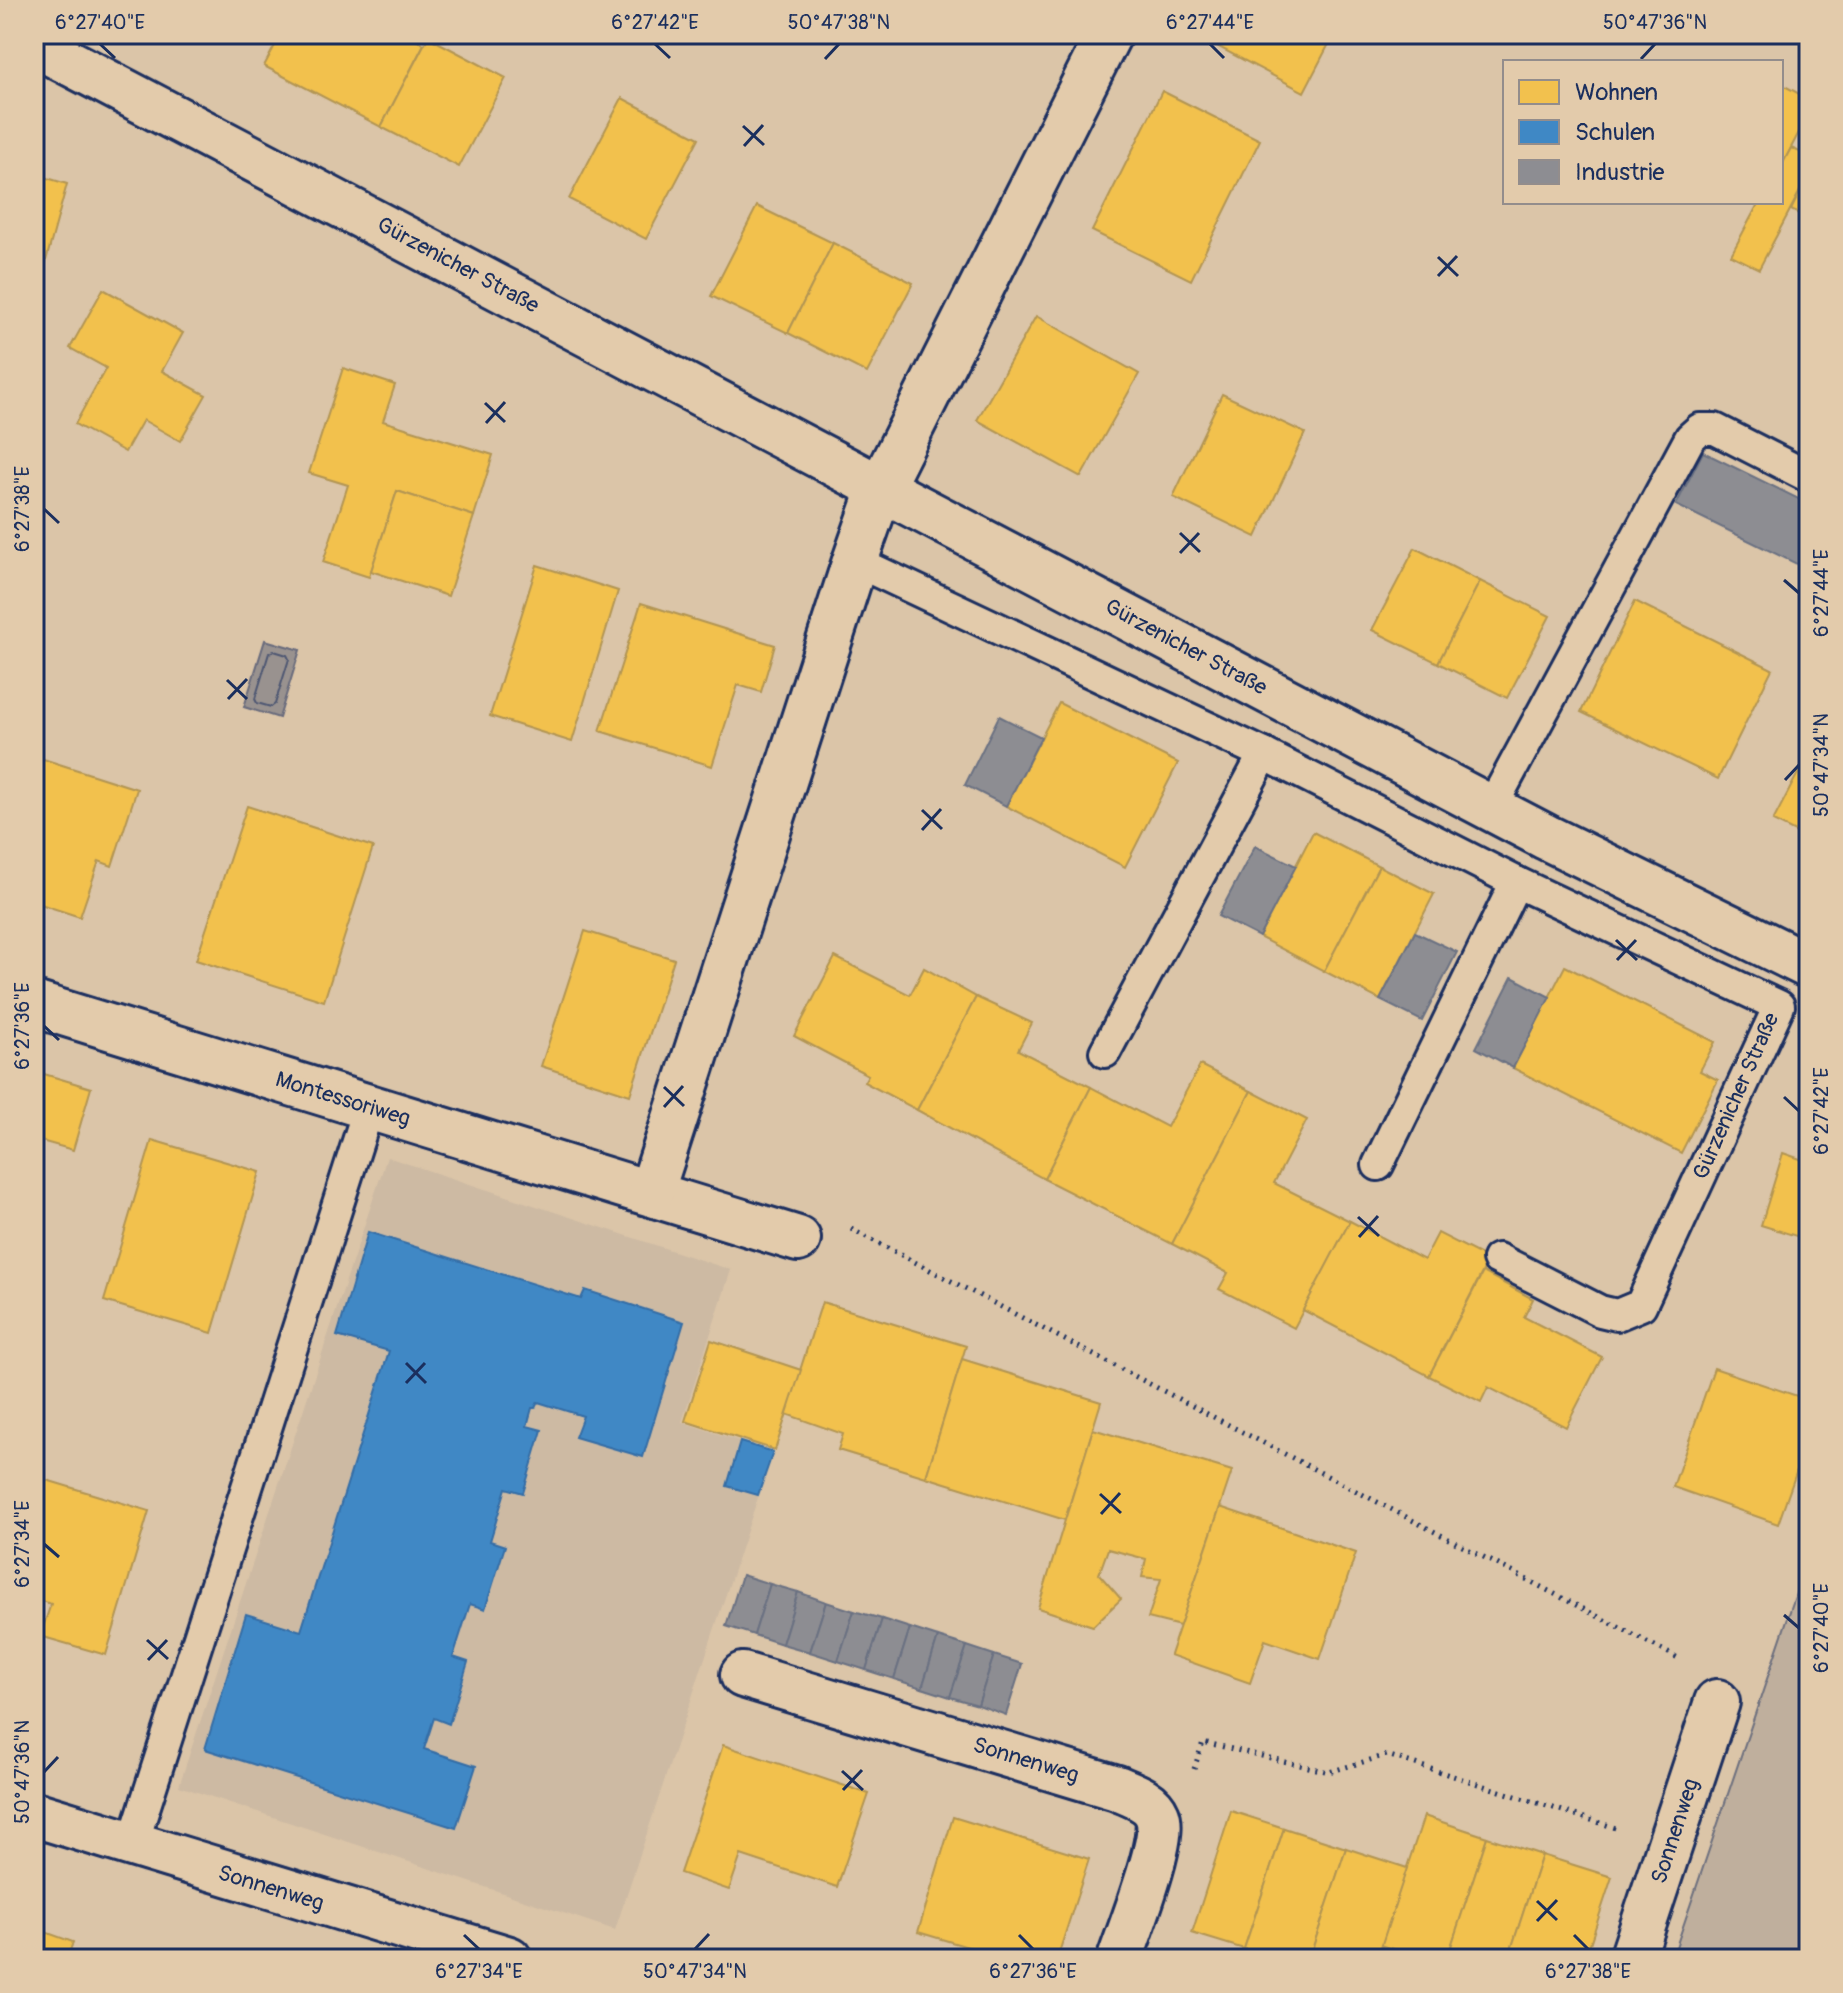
<svg xmlns="http://www.w3.org/2000/svg" width="1843" height="1993" viewBox="0 0 1843 1993" font-family="Pangolin,sans-serif">
  <style>
    .built { fill: #cdbaa3 }
    .green { fill: #bfaf9d; stroke: #6d6f7e; stroke-width: 2 }
    .water { fill: #99928f; stroke: #676a7b; stroke-width: 2 }
    .homes { fill: #f2c14e; stroke: #b29553; stroke-width: 2 }
    .schools { fill: #3f88c5; stroke: #346da6; stroke-width: 2 }
    .industry { fill: #8d8d92; stroke: #6b7182; stroke-width: 2 }
    .lines { fill: none; stroke-linecap: round; stroke-linejoin: round }
    .shore { stroke: #4d5772; stroke-width: 2 }
    .service-casing { stroke: #1b2f5e; stroke-width: 36 }
    .minor-casing { stroke: #1b2f5e; stroke-width: 50 }
    .path { stroke: #1b2f5e; stroke-width: 5; stroke-dasharray: 2 6; stroke-linecap: butt }
    .service { stroke: #e3cbab; stroke-width: 30 }
    .minor { stroke: #e3cbab; stroke-width: 44 }
    .ticks { fill: none; stroke: #1b2f5e; stroke-width: 3 }
    .labels { text-anchor: middle; dominant-baseline: central; stroke-width: 8; stroke-linejoin: round; paint-order: stroke }
    .street-label { font-size: 22px; fill: #1b2f5e; stroke: #e3cbab }
    .neatline { fill: none; stroke: #1b2f5e; stroke-width: 3 }
    .ticks-label { font-size: 20px; text-anchor: middle; fill: #1b2f5e }
  </style>
  <rect width="100%" height="100%" fill="#dbc5a8"/>
  <filter id="ink" filterUnits="userSpaceOnUse"><feTurbulence type="fractalNoise" baseFrequency=".0125" numOctaves="2"/><feDisplacementMap in="SourceGraphic" scale="16" xChannelSelector="R" yChannelSelector="G"/><feConvolveMatrix kernelMatrix="1 2 1 2 8 2 1 2 1" color-interpolation-filters="sRGB"/></filter>
  <g filter="url(#ink)">
    <path class="built" d="M387,1157L731,1270L682,1422L773,1452L615,1930L179,1786Z"/>
    <path class="green" d="M1807,1561L1809,1959H1672Z"/>
    <path class="water" d="M265,640L300,650L279,718L244,707Z"/>
    <g class="homes">
      <path d="M281,34H405L424,44L381,127L264,66Z"/>
      <path d="M1200,34H1326L1332,38L1304,92L1198,36Z"/>
      <path d="M428,37L506,78L459,167L381,127Z"/>
      <path d="M1781,84L1809,99V113L1781,167Z"/>
      <path d="M1162,91L1260,140L1191,280L1092,231Z"/>
      <path d="M622,98L699,138L646,239L569,199Z"/>
      <path d="M1791,148L1809,156V174L1759,269L1731,255L1759,202H1781V167Z"/>
      <path d="M34,174L67,184L41,279L34,277Z"/>
      <path d="M1809,174V219L1791,210Z"/>
      <path d="M757,206L833,243L788,333L711,296Z"/>
      <path d="M833,243L913,283L867,373L788,333Z"/>
      <path d="M103,289L183,333L162,371L206,395L180,441L143,420L125,452L75,424L106,368L70,348Z"/>
      <path d="M1036,316L1139,374L1081,477L977,420Z"/>
      <path d="M343,368L395,385L383,421L493,455L474,516L397,491L369,577L323,562L348,485L309,473Z"/>
      <path d="M1222,394L1305,433L1256,537L1173,497Z"/>
      <path d="M397,491L474,516L448,596L371,571Z"/>
      <path d="M1415,548L1480,581L1438,663L1372,630Z"/>
      <path d="M537,565L618,591L572,742L490,716Z"/>
      <path d="M1480,581L1550,616L1507,698L1438,663Z"/>
      <path d="M1635,601L1772,669L1718,779L1581,712Z"/>
      <path d="M641,603L775,645L761,692L738,685L712,766L600,731Z"/>
      <path d="M1059,703L1178,763L1125,867L1006,806Z"/>
      <path d="M1809,752V839L1773,821Z"/>
      <path d="M34,756L137,789L112,866L99,861L80,917L34,902Z"/>
      <path d="M247,806L373,847L324,1001L196,960Z"/>
      <path d="M1313,832L1379,866L1324,971L1259,937Z"/>
      <path d="M1379,866L1434,894L1380,1000L1324,971Z"/>
      <path d="M585,931L674,959L630,1095L541,1066Z"/>
      <path d="M835,957L910,995L924,968L976,997L917,1110L864,1082L868,1075L794,1036Z"/>
      <path d="M1565,966L1715,1042L1700,1071L1718,1080L1681,1153L1513,1068Z"/>
      <path d="M976,997L1032,1023L1018,1050L1091,1087L1044,1179L917,1110Z"/>
      <path d="M1200,1065L1251,1091L1172,1244L1044,1179L1091,1087L1167,1127Z"/>
      <path d="M34,1071L91,1088L73,1150L34,1139Z"/>
      <path d="M1251,1091L1307,1120L1274,1183L1350,1221L1294,1328L1219,1289L1228,1273L1172,1244Z"/>
      <path d="M152,1140L260,1172L212,1333L104,1301Z"/>
      <path d="M1783,1153L1809,1162V1240L1761,1225Z"/>
      <path d="M1350,1221L1424,1260L1438,1233L1489,1259L1429,1376L1303,1310Z"/>
      <path d="M1483,1272L1533,1299L1524,1317L1602,1357L1566,1427L1488,1387L1481,1402L1429,1376Z"/>
      <path d="M822,1302L966,1346L926,1477L838,1450L843,1434L786,1414Z"/>
      <path d="M711,1340L801,1370L775,1450L685,1421Z"/>
      <path d="M962,1359L1101,1402L1065,1520L926,1477Z"/>
      <path d="M1714,1368L1809,1400V1436L1778,1524L1673,1487Z"/>
      <path d="M1093,1429L1232,1471L1180,1626L1148,1618L1161,1579L1142,1577L1146,1559L1108,1549L1099,1574L1121,1599L1093,1626L1038,1608Z"/>
      <path d="M43,1479L149,1511L106,1655L40,1636L51,1604L34,1599V1509Z"/>
      <path d="M1220,1507L1356,1553L1320,1659L1265,1640L1250,1683L1170,1655Z"/>
      <path d="M723,1745L869,1794L837,1887L741,1855L729,1890L680,1873Z"/>
      <path d="M1231,1811L1284,1828L1244,1949L1192,1933Z"/>
      <path d="M1424,1816L1487,1837L1447,1959H1424L1381,1945Z"/>
      <path d="M953,1817L1089,1859L1057,1959H1008L918,1932Z"/>
      <path d="M1284,1828L1346,1848L1309,1959H1273L1244,1949Z"/>
      <path d="M1487,1837L1542,1855L1508,1959H1447Z"/>
      <path d="M1346,1848L1407,1868L1377,1959H1309Z"/>
      <path d="M1542,1855L1612,1877L1585,1959H1508Z"/>
      <path d="M34,1928L73,1942L67,1959H34Z"/>
    </g>
    <g class="schools">
      <path d="M368,1232L581,1299L585,1290L684,1322L643,1457L575,1437L583,1416L538,1402L535,1408H532L527,1426L542,1430L523,1493L506,1488L490,1541L505,1546L485,1609L470,1604L453,1657L468,1662L449,1724L434,1718L424,1749L476,1766L456,1828L205,1749L246,1614L301,1631L389,1351L337,1336Z"/>
      <path d="M740,1442L773,1452L758,1495L727,1486Z"/>
    </g>
    <g class="industry">
      <path d="M1703,452L1809,504V570L1676,505Z"/>
      <path d="M999,716L1041,737L1006,806L965,785Z"/>
      <path d="M1255,846L1296,866L1259,937L1218,916Z"/>
      <path d="M1415,932L1457,952L1422,1021L1380,1000Z"/>
      <path d="M1512,977L1550,997L1513,1068L1476,1048Z"/>
      <path d="M742,1575L770,1584L754,1635L726,1626Z"/>
      <path d="M770,1584L798,1592L782,1644L754,1635Z"/>
      <path d="M798,1592L826,1602L810,1652L782,1644Z"/>
      <path d="M826,1602L854,1611L838,1661L810,1652Z"/>
      <path d="M854,1611L882,1619L866,1670L838,1661Z"/>
      <path d="M882,1619L910,1628L894,1679L866,1670Z"/>
      <path d="M910,1628L938,1637L922,1688L894,1679Z"/>
      <path d="M938,1637L967,1646L950,1697L922,1688Z"/>
      <path d="M967,1646L994,1655L978,1705L950,1697Z"/>
      <path d="M994,1655L1022,1664L1006,1715L978,1705Z"/>
    </g>
    <g class="lines">
      <path class="shore" d="M274,651L287,655L289,659L275,704L271,707L257,703L255,699L269,653Z"/>
      <g class="service-casing">
        <g id="service">
          <path d="M855,561L1264,754L1516,882L1779,1006L1641,1305L1617,1315L1600,1311L1498,1259"/>
          <path d="M1491,808L1690,438L1700,429H1715L1809,477"/>
          <path d="M1105,1052L1264,754"/>
          <path d="M1378,1165L1516,882"/>
          <path d="M132,1846L369,1107"/>
        </g>
      </g>
      <g class="minor-casing">
        <g id="minor">
          <path d="M34,44L1546,837L1809,966"/>
          <path d="M34,1004L798,1239"/>
          <path d="M651,1193L855,561L881,487L1109,34"/>
          <path d="M743,1675L1117,1788C1131,1794 1151,1800 1157,1815C1167,1838 1129,1932 1120,1959"/>
          <path d="M34,1814L509,1959"/>
          <path d="M1632,1959L1717,1702"/>
        </g>
      </g>
      <g class="path">
        <path d="M851,1229L1680,1659"/>
        <path d="M1194,1769L1203,1742L1329,1772L1387,1755L1616,1828"/>
      </g>
      <use href="#service" class="service"/>
      <use href="#minor" class="minor"/>
    </g>
  </g>
  <path class="ticks" d="M100,44L115,58M655,44L670,58M1210,44L1224,58M825,59L839,44M1641,59L1655,44M743,126L764,145M744,146L763,125M1438,257L1458,276M1438,276L1457,256M485,403L505,422M486,423L505,402M44,509L59,523M1180,533L1200,552M1180,553L1199,533M1784,580L1799,593M227,680L247,699M228,699L247,679M1785,780L1799,765M922,810L942,829M922,830L941,809M1616,940L1637,960M1617,960L1636,940M44,1026L59,1040M664,1087L684,1106M1784,1097L1799,1111M664,1107L683,1086M1358,1217L1379,1236M1359,1237L1378,1216M406,1363L426,1383M406,1383L425,1363M1100,1494L1121,1513M1101,1514L1120,1493M44,1544L59,1557M1784,1615L1799,1628M147,1640L168,1659M148,1660L167,1640M842,1771L863,1790M44,1772L58,1757M843,1790L862,1770M1537,1901L1557,1920M1537,1921L1557,1900M464,1935L479,1949M1019,1935L1033,1949M1574,1935L1588,1949M695,1949L709,1934"/>
  <g class="labels">
    <g class="street-label">
      <text transform="translate(458 265) rotate(28)">Gürzenicher Straße</text>
      <text transform="translate(1186 647) rotate(28)">Gürzenicher Straße</text>
      <text transform="translate(1736 1096) rotate(-66)">Gürzenicher Straße</text>
      <text transform="translate(343 1099) rotate(17)">Montessoriweg</text>
      <text transform="translate(1026 1760) rotate(17)">Sonnenweg</text>
      <text transform="translate(1675 1831) rotate(-72)">Sonnenweg</text>
      <text transform="translate(271 1888) rotate(17)">Sonnenweg</text>
    </g>
  </g>
  <rect width="1843" height="1993" fill="none" stroke="#e3cbab" stroke-width="88"/>
  <rect x="1503" y="60" width="280" height="144" fill="#e3cbab" stroke="#938d8c" stroke-width="2"/>
  <rect x="1519" y="80" width="40" height="24" fill="#f2c14e" stroke="#938d8c" stroke-width="2"/>
  <text x="1575" y="100" font-size="24" fill="#1b2f5e">Wohnen</text>
  <rect x="1519" y="120" width="40" height="24" fill="#3f88c5" stroke="#938d8c" stroke-width="2"/>
  <text x="1575" y="140" font-size="24" fill="#1b2f5e">Schulen</text>
  <rect x="1519" y="160" width="40" height="24" fill="#8d8d92" stroke="#938d8c" stroke-width="2"/>
  <text x="1575" y="180" font-size="24" fill="#1b2f5e">Industrie</text>
  <rect x="44" y="44" width="1755" height="1905" class="neatline"/>
  <g class="ticks-label">
    <text x="100" y="29">6°27'40"E</text>
    <text x="655" y="29">6°27'42"E</text>
    <text x="839" y="29">50°47'38"N</text>
    <text x="1210" y="29">6°27'44"E</text>
    <text x="1655" y="29">50°47'36"N</text>
    <text transform="translate(22 509) rotate(-90)" y="7">6°27'38"E</text>
    <text transform="translate(1821 593) rotate(-90)" y="7">6°27'44"E</text>
    <text transform="translate(1821 765) rotate(-90)" y="7">50°47'34"N</text>
    <text transform="translate(22 1026) rotate(-90)" y="7">6°27'36"E</text>
    <text transform="translate(1821 1111) rotate(-90)" y="7">6°27'42"E</text>
    <text transform="translate(22 1544) rotate(-90)" y="7">6°27'34"E</text>
    <text transform="translate(1821 1628) rotate(-90)" y="7">6°27'40"E</text>
    <text transform="translate(22 1772) rotate(-90)" y="7">50°47'36"N</text>
    <text x="479" y="1978">6°27'34"E</text>
    <text x="695" y="1978">50°47'34"N</text>
    <text x="1033" y="1978">6°27'36"E</text>
    <text x="1588" y="1978">6°27'38"E</text>
  </g>
</svg>
